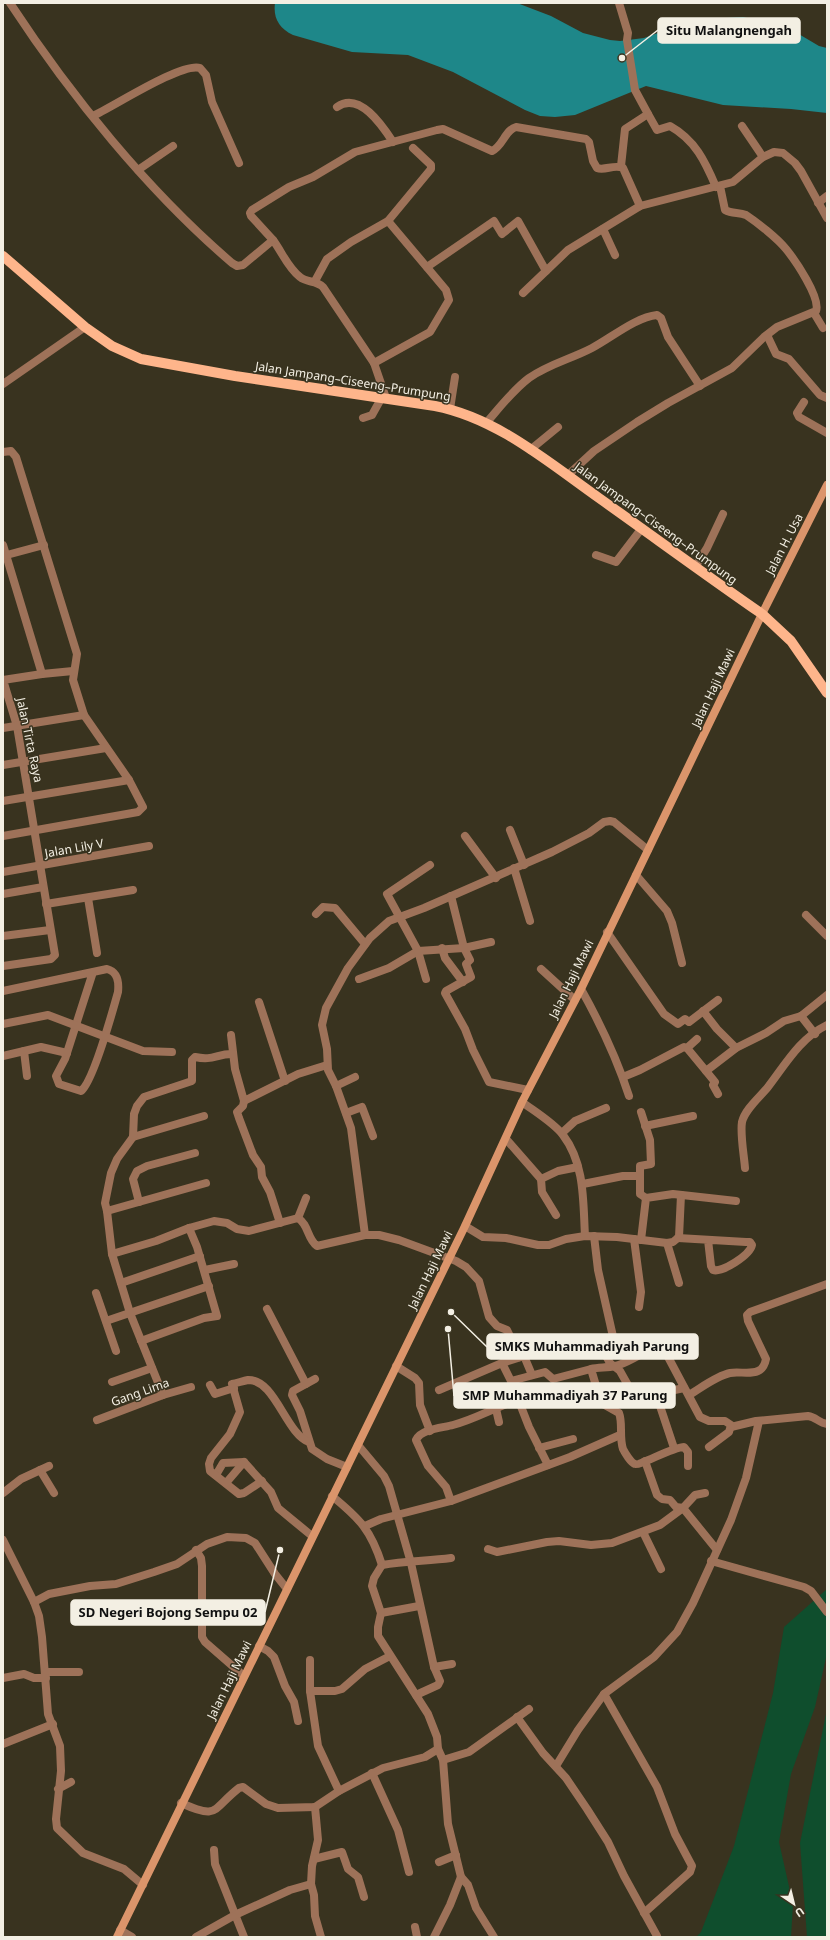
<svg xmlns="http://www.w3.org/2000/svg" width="830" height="1940" viewBox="0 0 830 1940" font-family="'Noto Sans',sans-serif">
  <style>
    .green { fill: #0f4e2d }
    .water { fill: #1e8789 }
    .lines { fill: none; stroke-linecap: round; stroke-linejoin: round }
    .street { stroke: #9e7259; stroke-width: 8 }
    .secondary { stroke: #db956b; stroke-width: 8 }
    .primary { stroke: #feb58b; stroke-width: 10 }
    .labels { text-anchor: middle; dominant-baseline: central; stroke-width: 3; stroke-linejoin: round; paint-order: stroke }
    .street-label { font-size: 12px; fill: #f3efe3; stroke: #39331f }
    .leader { fill: none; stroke: #f3efe3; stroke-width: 1.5 }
    .callout-dot { fill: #f3efe3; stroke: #39331f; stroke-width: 1.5 }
    .callout { fill: #f3efe3; stroke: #f3efe3; stroke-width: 1.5 }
    .callout-label { font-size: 13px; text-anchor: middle; font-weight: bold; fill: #111 }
  </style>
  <rect width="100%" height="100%" fill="#39331f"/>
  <g class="green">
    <path d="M827,1589V1653L815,1707L791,1774L779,1842L793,1904L791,1937H696L701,1932L734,1846L773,1693L784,1627Z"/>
    <path d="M827,1709V1937H807L800,1843Z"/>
  </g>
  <path class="water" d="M275,3H517L551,16L583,33L610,40L620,41L644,38L694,20L743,17L774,25L797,33L819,46L827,48V113L791,109L723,105L646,86L575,115L555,117L540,116L525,110L453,72L408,55L352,52L293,35C279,28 273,18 275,3Z"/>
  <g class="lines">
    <g class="street">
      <path d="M10,3C71,96 148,191 232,263L237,266L243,265L273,240C282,252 288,268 300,277C307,283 316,280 323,287L374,363L386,398"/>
      <path d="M619,3L628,33L627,40L635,90L648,114L625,129L621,166"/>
      <path d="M337,107C359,91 382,125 393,142"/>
      <path d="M648,114L657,130L670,126C695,140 705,161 716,187"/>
      <path d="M93,116C113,107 182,62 200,68L206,75L212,102L239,163"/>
      <path d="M742,126L763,157"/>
      <path d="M138,170L173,146"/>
      <path d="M818,203L827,196"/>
      <path d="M603,229L615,255"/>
      <path d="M273,240L251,216L250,213L252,210L289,187L313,177L355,152L437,130L443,129L492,151C503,146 505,130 516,127L586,139L589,142L593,161L597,168C605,171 614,164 623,168L640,206"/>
      <path d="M427,267L494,221L502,234L518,221L546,271"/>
      <path d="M315,281L327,259L351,242L388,221L431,169V165L413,148"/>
      <path d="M523,293L568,250L640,206L733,182L763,157L774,152L783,153L795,163L801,171L827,218"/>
      <path d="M814,313L823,328"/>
      <path d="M767,335L776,354L789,359L820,395L827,398"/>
      <path d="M374,363L430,332L449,300L446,290L388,221"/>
      <path d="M3,384L85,327"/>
      <path d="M804,402L797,413L799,417L827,433"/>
      <path d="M450,409L455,377"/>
      <path d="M363,418L372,415L382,397"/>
      <path d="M487,422C500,407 513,390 529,378C549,364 571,359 592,348C611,338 636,317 657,315L661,318L668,337L700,386"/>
      <path d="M530,450L558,427"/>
      <path d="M3,452L11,451L16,457L77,654L73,680L84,715L129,780L143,807L138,812L3,836"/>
      <path d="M568,475L594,451L637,422L668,403L732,368L764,337L777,327L816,311C821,298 795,260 786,249C777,238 758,223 746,215C739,212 732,214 725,210L720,186"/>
      <path d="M3,545L42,674L3,680L17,726L55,955L51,959L3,966"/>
      <path d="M596,555L616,562L642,528"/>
      <path d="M3,556L44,545"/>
      <path d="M695,567L707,548L723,514"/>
      <path d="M42,674L73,671"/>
      <path d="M3,728L84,715"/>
      <path d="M3,765L106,748"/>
      <path d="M3,801L129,780"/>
      <path d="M510,830L524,865"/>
      <path d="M465,836L496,878"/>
      <path d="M514,868L530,921"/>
      <path d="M3,872L149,846"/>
      <path d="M636,875L667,911L672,923L682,963"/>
      <path d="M3,894L43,887"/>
      <path d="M451,896L464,948L470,960L466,964L471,977L446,991L445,993L465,1029L473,1050L489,1082L528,1090"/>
      <path d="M88,898L97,953"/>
      <path d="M46,904L133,890"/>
      <path d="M316,914L323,907L335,908L365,944"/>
      <path d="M806,915L827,936"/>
      <path d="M607,932L664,1014L678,1024L685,1019L689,1022L718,1000"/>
      <path d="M3,936L50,930"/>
      <path d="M442,948L445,958L463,982"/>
      <path d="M541,969L575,1000"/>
      <path d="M359,979L389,968L418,951L464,948L491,942"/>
      <path d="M426,979L418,951L387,894L430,865"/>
      <path d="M581,989C600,1023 617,1059 629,1096"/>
      <path d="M3,991L107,969C118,972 119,982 118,992C113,1010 93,1082 81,1091L59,1084L56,1076L65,1059L93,972"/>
      <path d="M259,1002L285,1081"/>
      <path d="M703,1011L717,1029L736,1048"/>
      <path d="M801,1016L815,1034"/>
      <path d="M3,1024L48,1015L143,1051L172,1052"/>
      <path d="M231,1035L235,1069L244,1101L298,1074L327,1065"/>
      <path d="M687,1048L706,1071"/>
      <path d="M24,1051L27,1076"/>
      <path d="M3,1056L41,1047L67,1053"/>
      <path d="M623,1077L640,1070L684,1047L687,1048L697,1039"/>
      <path d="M336,1086L355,1077"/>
      <path d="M718,1094L713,1085L715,1082L706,1071L736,1048L766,1033L784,1021L801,1016L827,995"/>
      <path d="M244,1101L243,1106L237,1112L239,1118L253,1155L261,1167L262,1177L270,1192L280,1223"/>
      <path d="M522,1102C534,1111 554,1123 563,1135C585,1164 583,1201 585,1236"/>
      <path d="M346,1113L362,1107L373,1136"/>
      <path d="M645,1126L693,1116"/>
      <path d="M562,1133L575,1121L606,1108"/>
      <path d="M133,1137L204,1116"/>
      <path d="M506,1139L541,1179"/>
      <path d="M745,1168C744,1155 740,1134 742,1122C745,1109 760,1097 768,1087C785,1065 800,1038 827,1025"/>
      <path d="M640,1176V1194L646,1198"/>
      <path d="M541,1179L542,1192L556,1215"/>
      <path d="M541,1179L558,1171L578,1167"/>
      <path d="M583,1184L623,1176H640V1166L651,1164L650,1140L641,1112"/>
      <path d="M139,1202L133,1179L137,1171L147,1166L195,1153"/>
      <path d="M107,1211L206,1183"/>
      <path d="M298,1218L306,1198"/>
      <path d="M465,1226L483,1237L506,1238L538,1245H549L566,1239L585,1236L617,1237L667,1243L673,1242L679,1237L681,1195"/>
      <path d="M365,1235L351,1128L336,1086L328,1070L327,1049L322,1025L326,1008L348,968L370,938L389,921L424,908L552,852L589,833L604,822L610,821L614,822L648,850"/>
      <path d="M594,1236L598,1270L614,1341L613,1346L605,1354L610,1363L620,1371L629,1387L633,1389L656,1394L684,1388"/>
      <path d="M678,1238L746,1242H750L752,1245C750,1255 722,1273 713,1270L711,1266L708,1240"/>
      <path d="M634,1239L641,1292L639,1307"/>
      <path d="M641,1240L646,1198L673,1194L736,1201"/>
      <path d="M667,1243L679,1283"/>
      <path d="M112,1254L156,1241L189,1228L214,1221L227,1223L237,1229L249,1231L298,1218C309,1225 307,1239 317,1246L365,1235H379L399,1240L456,1261L466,1267L479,1281L489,1317L497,1326L507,1330L520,1357"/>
      <path d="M205,1270L234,1264"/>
      <path d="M121,1283L200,1256"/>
      <path d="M96,1293L116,1351"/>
      <path d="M267,1309L306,1384"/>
      <path d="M106,1321L209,1286"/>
      <path d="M141,1341L204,1318L217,1316L197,1247L189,1228"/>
      <path d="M524,1356L532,1375"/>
      <path d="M502,1363L511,1381"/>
      <path d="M396,1366L415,1378L419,1383L420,1405L430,1431"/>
      <path d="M315,1379L293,1391L292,1395L300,1411L312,1449L327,1459L347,1467"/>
      <path d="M112,1382L152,1368"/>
      <path d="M210,1385L215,1394L234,1388"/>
      <path d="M439,1390L502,1363L540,1351"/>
      <path d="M656,1394L674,1448"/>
      <path d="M163,1395L130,1313L112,1254L107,1211L105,1203L111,1173L117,1159L133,1137L134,1114L137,1106L144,1097L192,1081V1060L195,1057C213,1061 216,1054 232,1054"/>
      <path d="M689,1395C701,1388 716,1376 730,1373C739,1371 749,1375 758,1371C763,1369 765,1364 766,1359L748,1321L747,1315L750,1312L827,1284"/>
      <path d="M496,1409L499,1422"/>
      <path d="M97,1420L163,1395L191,1387"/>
      <path d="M731,1427L756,1421L808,1416C816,1417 819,1423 827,1424"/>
      <path d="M358,1445L384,1476L389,1486L411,1563L434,1667L440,1681L438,1685L416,1695"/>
      <path d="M539,1448L573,1439"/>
      <path d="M645,1461L657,1495L662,1499L670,1500L676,1507L683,1508L717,1550"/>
      <path d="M548,1465L529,1427L511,1381L545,1372L553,1379L591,1369"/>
      <path d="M688,1466V1452L684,1447C673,1447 639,1466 635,1464C631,1463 625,1453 623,1449C619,1437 623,1423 619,1413L603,1404L600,1399L591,1369C599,1367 607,1368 615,1366C632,1363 650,1342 667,1355L700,1417L709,1421H725L731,1425L729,1432L709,1447"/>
      <path d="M40,1470L54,1493"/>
      <path d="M216,1475L223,1463L244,1462"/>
      <path d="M262,1481L244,1493L239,1494L210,1471L209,1464L211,1458L230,1434L240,1412L232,1384C237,1383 243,1381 248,1380C275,1379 286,1434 309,1442"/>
      <path d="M226,1483L244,1462L271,1492L278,1508L312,1536"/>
      <path d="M3,1493L21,1479L49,1466"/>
      <path d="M332,1496C360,1519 371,1530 382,1565"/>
      <path d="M451,1501L446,1487L428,1466L416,1440C421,1429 442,1428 453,1425C476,1419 495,1407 518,1400"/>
      <path d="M365,1526L381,1519L451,1501L570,1457L620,1435"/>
      <path d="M643,1532L661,1569"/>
      <path d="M3,1540L34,1602L39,1616L42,1637L48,1714L60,1746L61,1771L56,1819L57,1828L83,1853L124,1869L143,1885"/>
      <path d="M488,1549L497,1552L547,1542L559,1541L591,1545L612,1543L660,1525L683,1508L695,1495L705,1493"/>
      <path d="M196,1550L201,1558L202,1566V1637L205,1642L244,1676"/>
      <path d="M711,1561L804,1587L811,1591L827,1612"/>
      <path d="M34,1602L49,1594L90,1586L116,1584L154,1572L177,1564L207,1544L227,1537L246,1538L255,1543L275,1574L287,1589"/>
      <path d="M381,1613L419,1606"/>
      <path d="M259,1646L268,1651L274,1657L285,1686L294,1702L298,1721"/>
      <path d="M310,1660V1691L318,1746L339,1791"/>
      <path d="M434,1667L452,1664"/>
      <path d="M45,1672H79"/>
      <path d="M3,1678L24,1674L34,1678H46"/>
      <path d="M310,1691H335L342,1689L365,1669L390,1656"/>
      <path d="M604,1694L657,1787L675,1834L692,1866L690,1872L644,1913"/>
      <path d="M517,1717L543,1753L566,1778L587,1809L608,1842L624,1876L657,1936"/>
      <path d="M3,1744L53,1724"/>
      <path d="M443,1760L469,1752L529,1709"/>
      <path d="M556,1766L578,1730L604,1694L654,1657L677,1632L693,1603L731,1520L746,1478L759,1421"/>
      <path d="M372,1773L398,1830L409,1872"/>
      <path d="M58,1789L71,1782"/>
      <path d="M181,1803C219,1820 211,1810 239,1788L243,1787L266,1804L278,1808L315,1807L339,1791L383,1768L425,1757L438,1749"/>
      <path d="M315,1807L318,1840L312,1866L311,1884L314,1895L315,1916L321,1937"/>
      <path d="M214,1850L215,1864L244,1937"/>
      <path d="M314,1859L342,1852L348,1869L358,1877L364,1897"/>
      <path d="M439,1862L456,1855"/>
      <path d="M461,1877L468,1885L476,1908L494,1937"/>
      <path d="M415,1927L417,1937"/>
      <path d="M120,1930L132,1937"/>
      <path d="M196,1937L235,1915L290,1890L311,1884"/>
      <path d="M434,1937L450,1905L461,1877L448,1824L443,1760L438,1749L437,1737L428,1714L378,1636V1627L381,1613L372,1586L374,1578L382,1565C405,1561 428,1561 451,1558"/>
    </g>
    <path class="secondary" d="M117,1937L465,1226L522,1102L581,989L762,614L827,485"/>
    <path class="primary" d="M3,256L85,327L112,346L141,359L235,376L435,406C497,418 548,462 599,498C654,537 707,576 762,614L791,641L827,693"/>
  </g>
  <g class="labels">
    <g class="street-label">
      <text transform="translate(353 381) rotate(9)">Jalan Jampang–Ciseeng–Prumpung</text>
      <text transform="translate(656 523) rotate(36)">Jalan Jampang–Ciseeng–Prumpung</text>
      <text transform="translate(784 544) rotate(-63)">Jalan H. Usa</text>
      <text transform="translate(713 688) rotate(-65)">Jalan Haji Mawi</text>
      <text transform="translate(30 740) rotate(78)">Jalan Tirta Raya</text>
      <text transform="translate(74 848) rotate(-10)">Jalan Lily V</text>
      <text transform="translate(571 979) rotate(-64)">Jalan Haji Mawi</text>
      <text transform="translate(430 1270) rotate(-64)">Jalan Haji Mawi</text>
      <text transform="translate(140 1392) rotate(-20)">Gang Lima</text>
      <text transform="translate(229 1680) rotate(-64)">Jalan Haji Mawi</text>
    </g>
  </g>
  <path class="leader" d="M622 58L658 30M451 1312L487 1347M448 1329L454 1396M280 1550L265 1612"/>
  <g class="callout-dot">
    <circle cx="622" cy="58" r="4"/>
    <circle cx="451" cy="1312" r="4"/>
    <circle cx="448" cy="1329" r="4"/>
    <circle cx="280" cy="1550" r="4"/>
  </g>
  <g class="callout">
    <rect x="658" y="18" width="142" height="25" rx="4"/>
    <rect x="487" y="1334" width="211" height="25" rx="4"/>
    <rect x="454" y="1383" width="221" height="25" rx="4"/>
    <rect x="71" y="1600" width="194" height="25" rx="4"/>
  </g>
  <g class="callout-label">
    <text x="729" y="35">Situ Malangnengah</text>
    <text x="592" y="1351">SMKS Muhammadiyah Parung</text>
    <text x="565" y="1400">SMP Muhammadiyah 37 Parung</text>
    <text x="168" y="1617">SD Negeri Bojong Sempu 02</text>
  </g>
  <rect width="830" height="1940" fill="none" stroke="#f3efe3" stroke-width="8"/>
  <g transform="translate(794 1904) rotate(145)" stroke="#39331f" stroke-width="3" paint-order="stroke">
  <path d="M0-3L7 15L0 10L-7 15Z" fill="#f3efe3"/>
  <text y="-6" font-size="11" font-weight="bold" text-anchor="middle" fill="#f3efe3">U</text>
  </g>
</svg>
